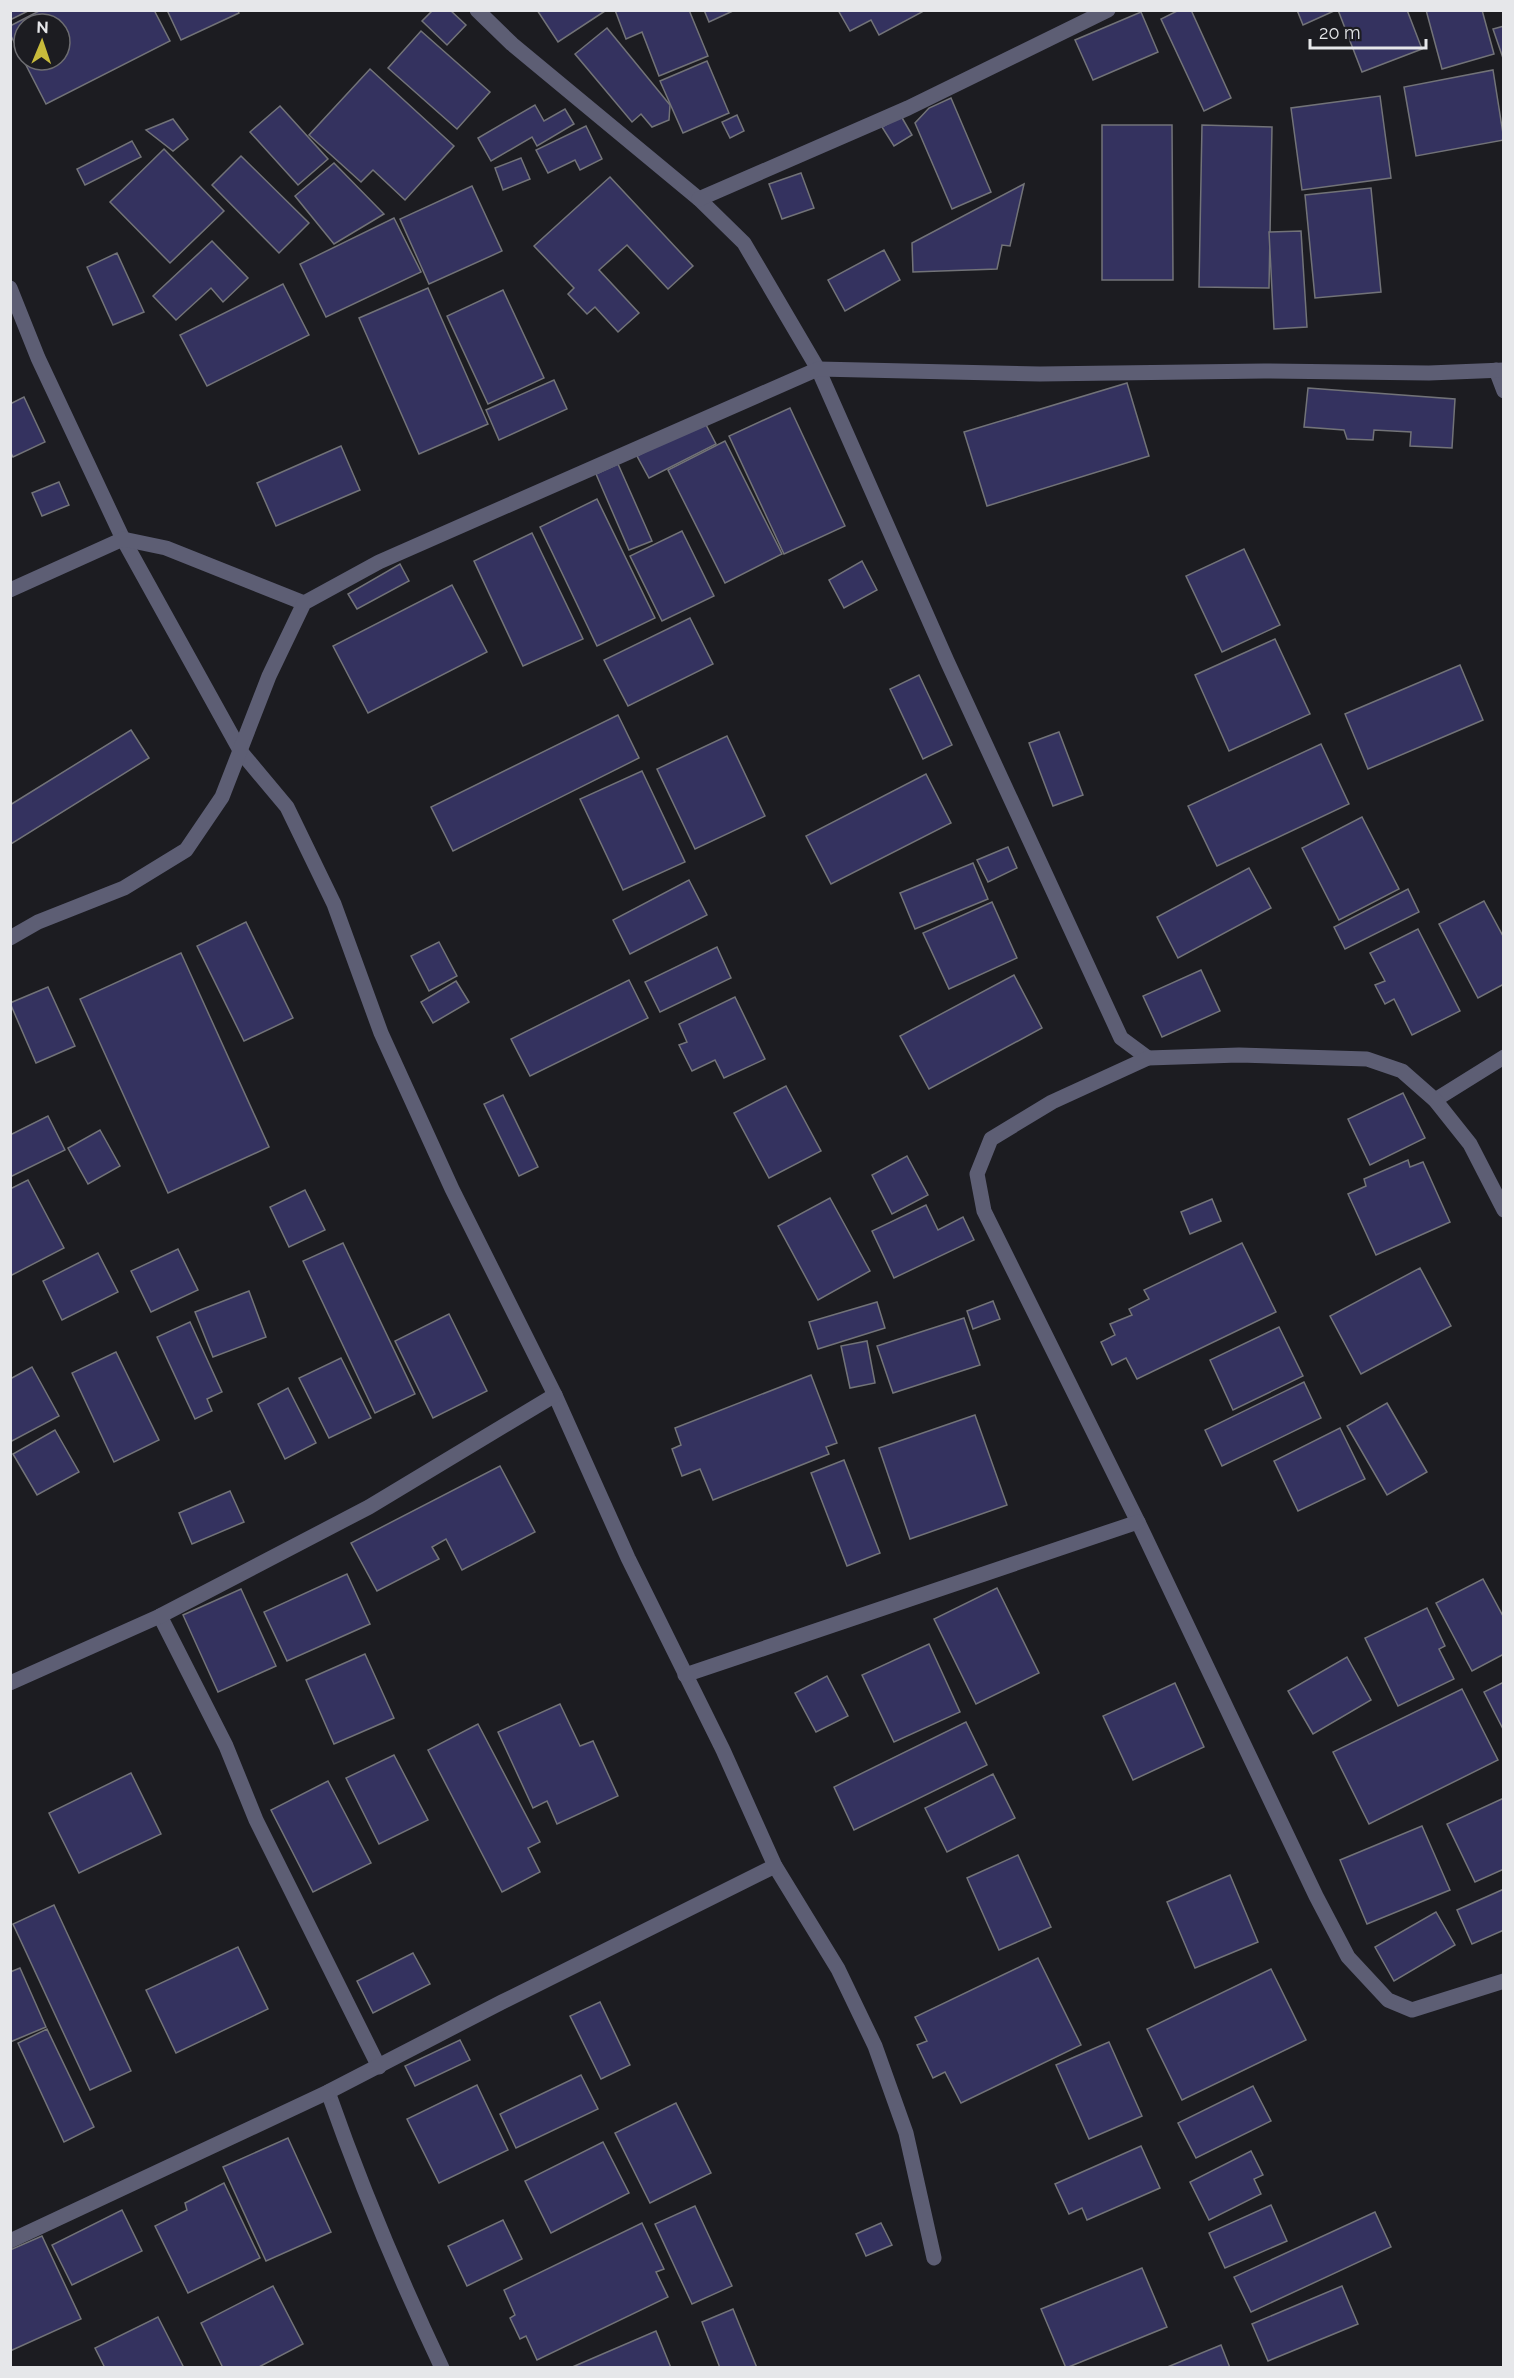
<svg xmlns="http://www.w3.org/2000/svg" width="1514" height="2378" viewBox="0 0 1514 2378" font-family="Raleway,sans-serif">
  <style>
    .building { fill: #34325f; stroke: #727378; stroke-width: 1.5; fill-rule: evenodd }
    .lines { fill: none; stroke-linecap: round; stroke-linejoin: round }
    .minor { stroke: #5d5e74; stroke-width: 15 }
  </style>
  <rect width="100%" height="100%" fill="#1c1c21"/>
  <g class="building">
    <path d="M10,10H30L10,20Z"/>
    <path d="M41,10H154L170,41L46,104L10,34V26ZM24,24H60V60H24Z"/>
    <path d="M167,10H238L239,13L181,40Z"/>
    <path d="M433,10H450L466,25L447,45L422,21Z"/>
    <path d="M537,10H605V11L558,42Z"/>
    <path d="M615,10H689L708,56L659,76L642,32L626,39Z"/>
    <path d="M704,10H735L709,22Z"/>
    <path d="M838,10H921L922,12L879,35L871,20L850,31Z"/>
    <path d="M1179,10H1191L1231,98L1204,111L1161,19Z"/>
    <path d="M1297,10H1334V11L1303,25Z"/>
    <path d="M1338,10H1407L1422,49L1362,72Z"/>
    <path d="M1426,10H1482L1494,54L1442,69Z"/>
    <path d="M1141,12L1158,52L1093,80L1075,40Z"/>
    <path d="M1504,26V61L1493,29Z"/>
    <path d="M607,28L670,105L669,120L652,127L641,114L632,122L575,54Z"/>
    <path d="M421,31L490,92L457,129L388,68Z"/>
    <path d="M707,61L729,113L683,133L660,81Z"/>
    <path d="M370,69L454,146L405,200L373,170L361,182L309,135Z"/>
    <path d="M1493,70L1504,140L1416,156L1404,87Z"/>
    <path d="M1380,96L1391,178L1302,190L1291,108Z"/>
    <path d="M951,98L991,192L952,209L915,123L929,108Z"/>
    <path d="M535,105L544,121L565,109L574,124L537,146L532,137L491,161L478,138Z"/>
    <path d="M280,106L328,159L298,185L250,132Z"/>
    <path d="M737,115L744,131L730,138L722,122Z"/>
    <path d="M901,116L912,135L894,146L882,127Z"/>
    <path d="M173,119L188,139L173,151L146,130Z"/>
    <path d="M1102,125H1172L1173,280H1102Z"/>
    <path d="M1202,125L1272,127L1269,288L1199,287Z"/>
    <path d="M586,126L602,159L580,170L575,160L548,173L536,150Z"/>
    <path d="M132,141L141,157L85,185L77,169Z"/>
    <path d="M164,149L224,211L170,263L110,202Z"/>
    <path d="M241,156L309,223L279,253L212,185Z"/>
    <path d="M521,158L530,179L503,190L495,168Z"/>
    <path d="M334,163L384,214L334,244L295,196Z"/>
    <path d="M801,173L814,208L782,219L769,184Z"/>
    <path d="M610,177L693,266L668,289L627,245L599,270L639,313L618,332L595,307L587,314L568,294L574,288L534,246Z"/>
    <path d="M1024,184L1010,246L1002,245L997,269L913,272L912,243Z"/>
    <path d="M472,186L502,251L429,284L400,219Z"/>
    <path d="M1371,188L1381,292L1315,298L1305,195Z"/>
    <path d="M394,218L421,272L326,317L300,264Z"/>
    <path d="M1301,231L1307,327L1274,329L1269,232Z"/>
    <path d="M212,241L248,278L223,302L211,288L176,320L153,296Z"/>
    <path d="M884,250L900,280L845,311L828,280Z"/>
    <path d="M117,253L144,312L113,325L87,267Z"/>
    <path d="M283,284L309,335L207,386L180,335Z"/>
    <path d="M428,288L488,424L419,454L359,318Z"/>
    <path d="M503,290L544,378L488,404L447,316Z"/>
    <path d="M554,380L567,409L499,440L486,410Z"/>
    <path d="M1127,383L1149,456L987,506L964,432Z"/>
    <path d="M1308,388L1455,399L1452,448L1410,446L1411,432L1374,430L1373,440L1347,439L1344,430L1304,427Z"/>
    <path d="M24,397L45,442L13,457L10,451V404Z"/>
    <path d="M790,408L845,526L784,554L729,436Z"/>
    <path d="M704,421L716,444L649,478L637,456Z"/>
    <path d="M725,441L782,554L725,583L668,470Z"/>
    <path d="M341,446L360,490L276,526L257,483Z"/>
    <path d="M618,464L652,541L629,550L596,474Z"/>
    <path d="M59,482L69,505L42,516L32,493Z"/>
    <path d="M597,499L655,618L597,646L540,527Z"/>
    <path d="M682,531L714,596L662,621L630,556Z"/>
    <path d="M532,533L583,639L523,666L474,561Z"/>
    <path d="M1244,549L1280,625L1222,652L1186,576Z"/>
    <path d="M862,561L877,590L844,608L829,580Z"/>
    <path d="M400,564L409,581L357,609L348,594Z"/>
    <path d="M452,585L487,652L368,713L333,646Z"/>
    <path d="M690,618L713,664L628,706L604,660Z"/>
    <path d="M1275,639L1310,714L1229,751L1195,675Z"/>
    <path d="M1460,665L1483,720L1368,769L1345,714Z"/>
    <path d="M919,675L952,745L923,759L890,689Z"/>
    <path d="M618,715L639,758L453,851L431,807Z"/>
    <path d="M131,730L149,758L11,844L10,805Z"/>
    <path d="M1059,732L1083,795L1053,806L1029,743Z"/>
    <path d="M727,736L765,816L695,849L657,769Z"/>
    <path d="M1321,744L1349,804L1217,866L1188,806Z"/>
    <path d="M642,771L685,862L623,890L580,799Z"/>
    <path d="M926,774L951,823L831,884L806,836Z"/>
    <path d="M1362,817L1399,889L1339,920L1302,848Z"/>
    <path d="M1008,847L1017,868L988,882L977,860Z"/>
    <path d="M973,863L988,899L915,929L900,893Z"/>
    <path d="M1249,868L1271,908L1178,958L1157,917Z"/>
    <path d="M689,880L707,915L630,954L613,920Z"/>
    <path d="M1408,889L1419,912L1345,949L1334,927Z"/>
    <path d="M1484,901L1504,938V984L1478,998L1439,924Z"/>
    <path d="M992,902L1017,958L949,989L923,933Z"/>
    <path d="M246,922L293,1018L244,1041L197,946Z"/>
    <path d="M1418,929L1460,1011L1412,1035L1394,999L1385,1004L1375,985L1385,981L1370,953Z"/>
    <path d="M439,942L457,976L429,991L411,956Z"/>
    <path d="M717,947L731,978L660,1012L645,982Z"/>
    <path d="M181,953L269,1147L168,1193L80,999Z"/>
    <path d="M1201,970L1220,1011L1162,1037L1143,996Z"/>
    <path d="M1014,975L1042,1028L929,1089L900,1036Z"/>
    <path d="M629,980L648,1018L530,1076L511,1039Z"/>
    <path d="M456,981L469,1002L433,1023L421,1002Z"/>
    <path d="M48,987L75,1046L36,1063L10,1003Z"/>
    <path d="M735,997L765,1059L724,1078L715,1060L692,1071L679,1045L687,1042L679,1024Z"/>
    <path d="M786,1086L821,1151L769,1178L734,1113Z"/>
    <path d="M1403,1093L1425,1138L1370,1165L1348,1119Z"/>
    <path d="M503,1095L538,1167L519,1176L484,1104Z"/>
    <path d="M48,1116L65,1150L10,1177V1135Z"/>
    <path d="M100,1130L120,1166L88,1184L68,1148Z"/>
    <path d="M907,1156L928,1195L892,1214L872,1175Z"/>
    <path d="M1408,1160L1410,1167L1423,1162L1450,1222L1376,1255L1348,1194L1366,1186L1364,1179Z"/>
    <path d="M28,1180L64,1248L10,1276V1189Z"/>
    <path d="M305,1190L325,1230L289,1247L270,1207Z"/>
    <path d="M830,1198L870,1271L818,1300L778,1226Z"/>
    <path d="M1212,1199L1221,1221L1190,1234L1181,1212Z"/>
    <path d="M926,1205L938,1230L963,1217L974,1240L894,1278L872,1231Z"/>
    <path d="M343,1243L415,1394L375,1413L303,1261Z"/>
    <path d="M1242,1243L1276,1312L1137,1379L1126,1358L1112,1365L1101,1342L1115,1335L1110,1324L1132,1315L1129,1309L1149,1299L1144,1290Z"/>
    <path d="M178,1249L198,1290L151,1312L131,1271Z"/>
    <path d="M98,1253L118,1292L62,1320L43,1281Z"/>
    <path d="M1420,1268L1451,1326L1361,1374L1330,1316Z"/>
    <path d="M249,1291L266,1337L213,1357L195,1312Z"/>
    <path d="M993,1301L1000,1319L973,1329L967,1311Z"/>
    <path d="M877,1302L885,1328L818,1349L809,1322Z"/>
    <path d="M449,1314L487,1391L433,1418L395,1341Z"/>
    <path d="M964,1318L980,1365L893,1393L877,1346Z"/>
    <path d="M190,1322L222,1392L207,1399L212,1411L195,1419L157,1337Z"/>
    <path d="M1279,1327L1303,1376L1233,1410L1210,1360Z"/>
    <path d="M867,1341L875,1383L850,1388L841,1346Z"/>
    <path d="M116,1352L159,1440L114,1462L72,1373Z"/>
    <path d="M341,1358L371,1418L329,1438L299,1378Z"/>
    <path d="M32,1367L59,1416L10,1442V1379Z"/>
    <path d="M811,1375L837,1443L826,1447L829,1454L713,1500L700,1469L682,1476L672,1449L681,1445L675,1428Z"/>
    <path d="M1304,1382L1321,1418L1222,1466L1205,1430Z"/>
    <path d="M288,1388L316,1443L285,1459L258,1404Z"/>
    <path d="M1387,1403L1427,1472L1387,1495L1347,1426Z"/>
    <path d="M975,1415L1007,1505L910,1539L879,1448Z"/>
    <path d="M1340,1428L1365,1479L1298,1511L1274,1461Z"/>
    <path d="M55,1430L79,1472L37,1495L13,1454Z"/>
    <path d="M844,1460L880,1553L847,1566L811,1473Z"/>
    <path d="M500,1466L535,1532L462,1570L446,1539L432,1547L439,1559L377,1591L351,1543Z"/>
    <path d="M230,1491L244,1522L192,1544L179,1513Z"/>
    <path d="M347,1574L370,1624L287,1661L264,1612Z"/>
    <path d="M1483,1579L1504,1618V1654L1472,1671L1436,1603Z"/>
    <path d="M997,1588L1039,1673L976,1704L934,1619Z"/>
    <path d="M241,1589L276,1666L218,1692L183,1615Z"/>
    <path d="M1427,1608L1445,1646L1439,1649L1454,1679L1398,1706L1365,1638Z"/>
    <path d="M929,1644L960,1712L894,1742L862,1675Z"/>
    <path d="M365,1654L394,1718L334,1744L306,1680Z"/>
    <path d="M1347,1657L1371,1700L1313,1734L1288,1691Z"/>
    <path d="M827,1676L848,1716L816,1732L795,1693Z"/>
    <path d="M1504,1682V1731L1484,1692Z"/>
    <path d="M1175,1683L1204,1747L1133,1780L1103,1716Z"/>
    <path d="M1462,1689L1498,1760L1369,1824L1333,1752Z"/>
    <path d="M560,1704L580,1746L593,1741L618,1796L557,1824L547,1801L533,1808L498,1732Z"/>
    <path d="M966,1722L987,1765L854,1830L834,1787Z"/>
    <path d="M478,1724L540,1842L528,1848L540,1872L502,1892L428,1750Z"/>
    <path d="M394,1755L428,1820L379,1844L346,1778Z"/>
    <path d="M131,1773L161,1834L79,1873L49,1813Z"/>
    <path d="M993,1774L1015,1818L947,1852L925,1808Z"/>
    <path d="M328,1781L371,1863L313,1892L271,1810Z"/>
    <path d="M1504,1798V1869L1475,1882L1447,1824Z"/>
    <path d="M1422,1826L1450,1890L1367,1924L1340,1860Z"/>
    <path d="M1018,1855L1051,1927L999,1950L967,1878Z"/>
    <path d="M1230,1875L1258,1942L1195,1968L1167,1902Z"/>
    <path d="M1504,1889V1930L1472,1944L1457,1910Z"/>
    <path d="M54,1905L131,2071L90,2090L13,1924Z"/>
    <path d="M1436,1912L1455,1945L1394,1981L1375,1947Z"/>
    <path d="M238,1947L268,2009L176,2053L146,1990Z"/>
    <path d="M413,1953L430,1984L373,2013L357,1981Z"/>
    <path d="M1038,1958L1081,2045L961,2103L945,2072L933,2078L917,2045L927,2041L915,2017Z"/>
    <path d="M20,1968L46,2027L10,2042V1972Z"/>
    <path d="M1271,1969L1306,2040L1182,2100L1147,2029Z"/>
    <path d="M600,2002L630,2065L601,2079L570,2016Z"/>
    <path d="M47,2029L94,2127L64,2142L18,2043Z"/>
    <path d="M460,2040L470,2060L415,2086L405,2066Z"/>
    <path d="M1109,2042L1142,2116L1089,2139L1056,2065Z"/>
    <path d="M581,2075L598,2109L516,2148L500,2114Z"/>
    <path d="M477,2085L508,2150L439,2183L407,2119Z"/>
    <path d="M1253,2086L1271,2121L1196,2158L1178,2123Z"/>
    <path d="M676,2103L711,2173L650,2203L615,2133Z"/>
    <path d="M288,2138L331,2232L266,2261L223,2167Z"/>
    <path d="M603,2142L629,2193L551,2233L525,2181Z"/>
    <path d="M1141,2146L1160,2188L1087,2220L1082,2208L1069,2214L1055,2184Z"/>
    <path d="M1251,2151L1263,2175L1254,2179L1261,2194L1209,2220L1190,2182Z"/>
    <path d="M224,2183L260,2258L188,2293L155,2226L187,2210L185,2203Z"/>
    <path d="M1271,2205L1287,2241L1225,2268L1209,2233Z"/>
    <path d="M695,2206L732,2286L692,2304L655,2224Z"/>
    <path d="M122,2210L142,2251L72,2285L52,2245Z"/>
    <path d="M1375,2212L1391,2247L1251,2312L1234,2277Z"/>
    <path d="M503,2220L522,2259L467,2286L448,2246Z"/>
    <path d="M642,2223L664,2269L656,2272L668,2297L537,2360L526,2336L520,2339L510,2318L515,2315L504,2290Z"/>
    <path d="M881,2223L892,2245L866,2256L856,2234Z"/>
    <path d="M42,2236L81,2319L10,2351V2250Z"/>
    <path d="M1142,2268L1167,2327L1066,2368L1041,2309Z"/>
    <path d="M273,2286L303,2344L257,2368H223L201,2323Z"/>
    <path d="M1342,2286L1358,2324L1268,2361L1252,2324Z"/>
    <path d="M733,2309L757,2368H720L702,2322Z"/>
    <path d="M158,2317L184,2368H105L95,2348Z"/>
    <path d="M656,2331L671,2368H570Z"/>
    <path d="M1221,2345L1230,2368H1165Z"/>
  </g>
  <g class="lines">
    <g class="minor">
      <path d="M477,10L512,44L699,199L744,243L818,369L947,661L1121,1038L1148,1058"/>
      <path d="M699,199L908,108L1108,10"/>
      <path d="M10,288L38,358L123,539L241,752L287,807L334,904L381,1033L452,1189L555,1395L628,1558L723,1750L775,1866L838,1969L875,2046L906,2133L934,2258"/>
      <path d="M1496,370L1504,391"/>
      <path d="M10,590L123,539L166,548L304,603"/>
      <path d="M10,938L38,922L124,888L186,850L222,797L269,676L304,603L379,562L818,369L1040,374L1264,371L1429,373L1504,370"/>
      <path d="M1435,1100L1504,1057"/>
      <path d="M1504,1210L1470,1144L1435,1100L1402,1071L1367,1059L1239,1055L1148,1058L1052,1102L991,1139L977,1174L984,1211L1138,1522L1316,1896L1348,1957L1388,2000L1412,2010L1504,1981"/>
      <path d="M160,1616L226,1746L256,1820L379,2067"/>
      <path d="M685,1675L1138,1522"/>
      <path d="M10,1683L160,1616L369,1507L555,1395"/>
      <path d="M328,2092C361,2186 399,2277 442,2368"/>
      <path d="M10,2241L328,2092L502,2002L775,1866"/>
    </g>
  </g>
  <rect width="1514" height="2378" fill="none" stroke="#e6e7ea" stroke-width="24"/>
  <g transform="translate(42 42) rotate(2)"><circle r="28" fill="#1c1c21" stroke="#6d6d71" stroke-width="1.5"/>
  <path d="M0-4.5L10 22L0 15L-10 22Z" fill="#c8bb3b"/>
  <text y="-9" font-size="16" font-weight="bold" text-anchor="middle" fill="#e6e7ea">N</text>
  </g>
  <path d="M1310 39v9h116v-9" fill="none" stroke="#e6e7ea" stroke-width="3"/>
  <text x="1319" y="39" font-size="18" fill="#e6e7ea" stroke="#1c1c21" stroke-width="4.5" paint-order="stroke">20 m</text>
</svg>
